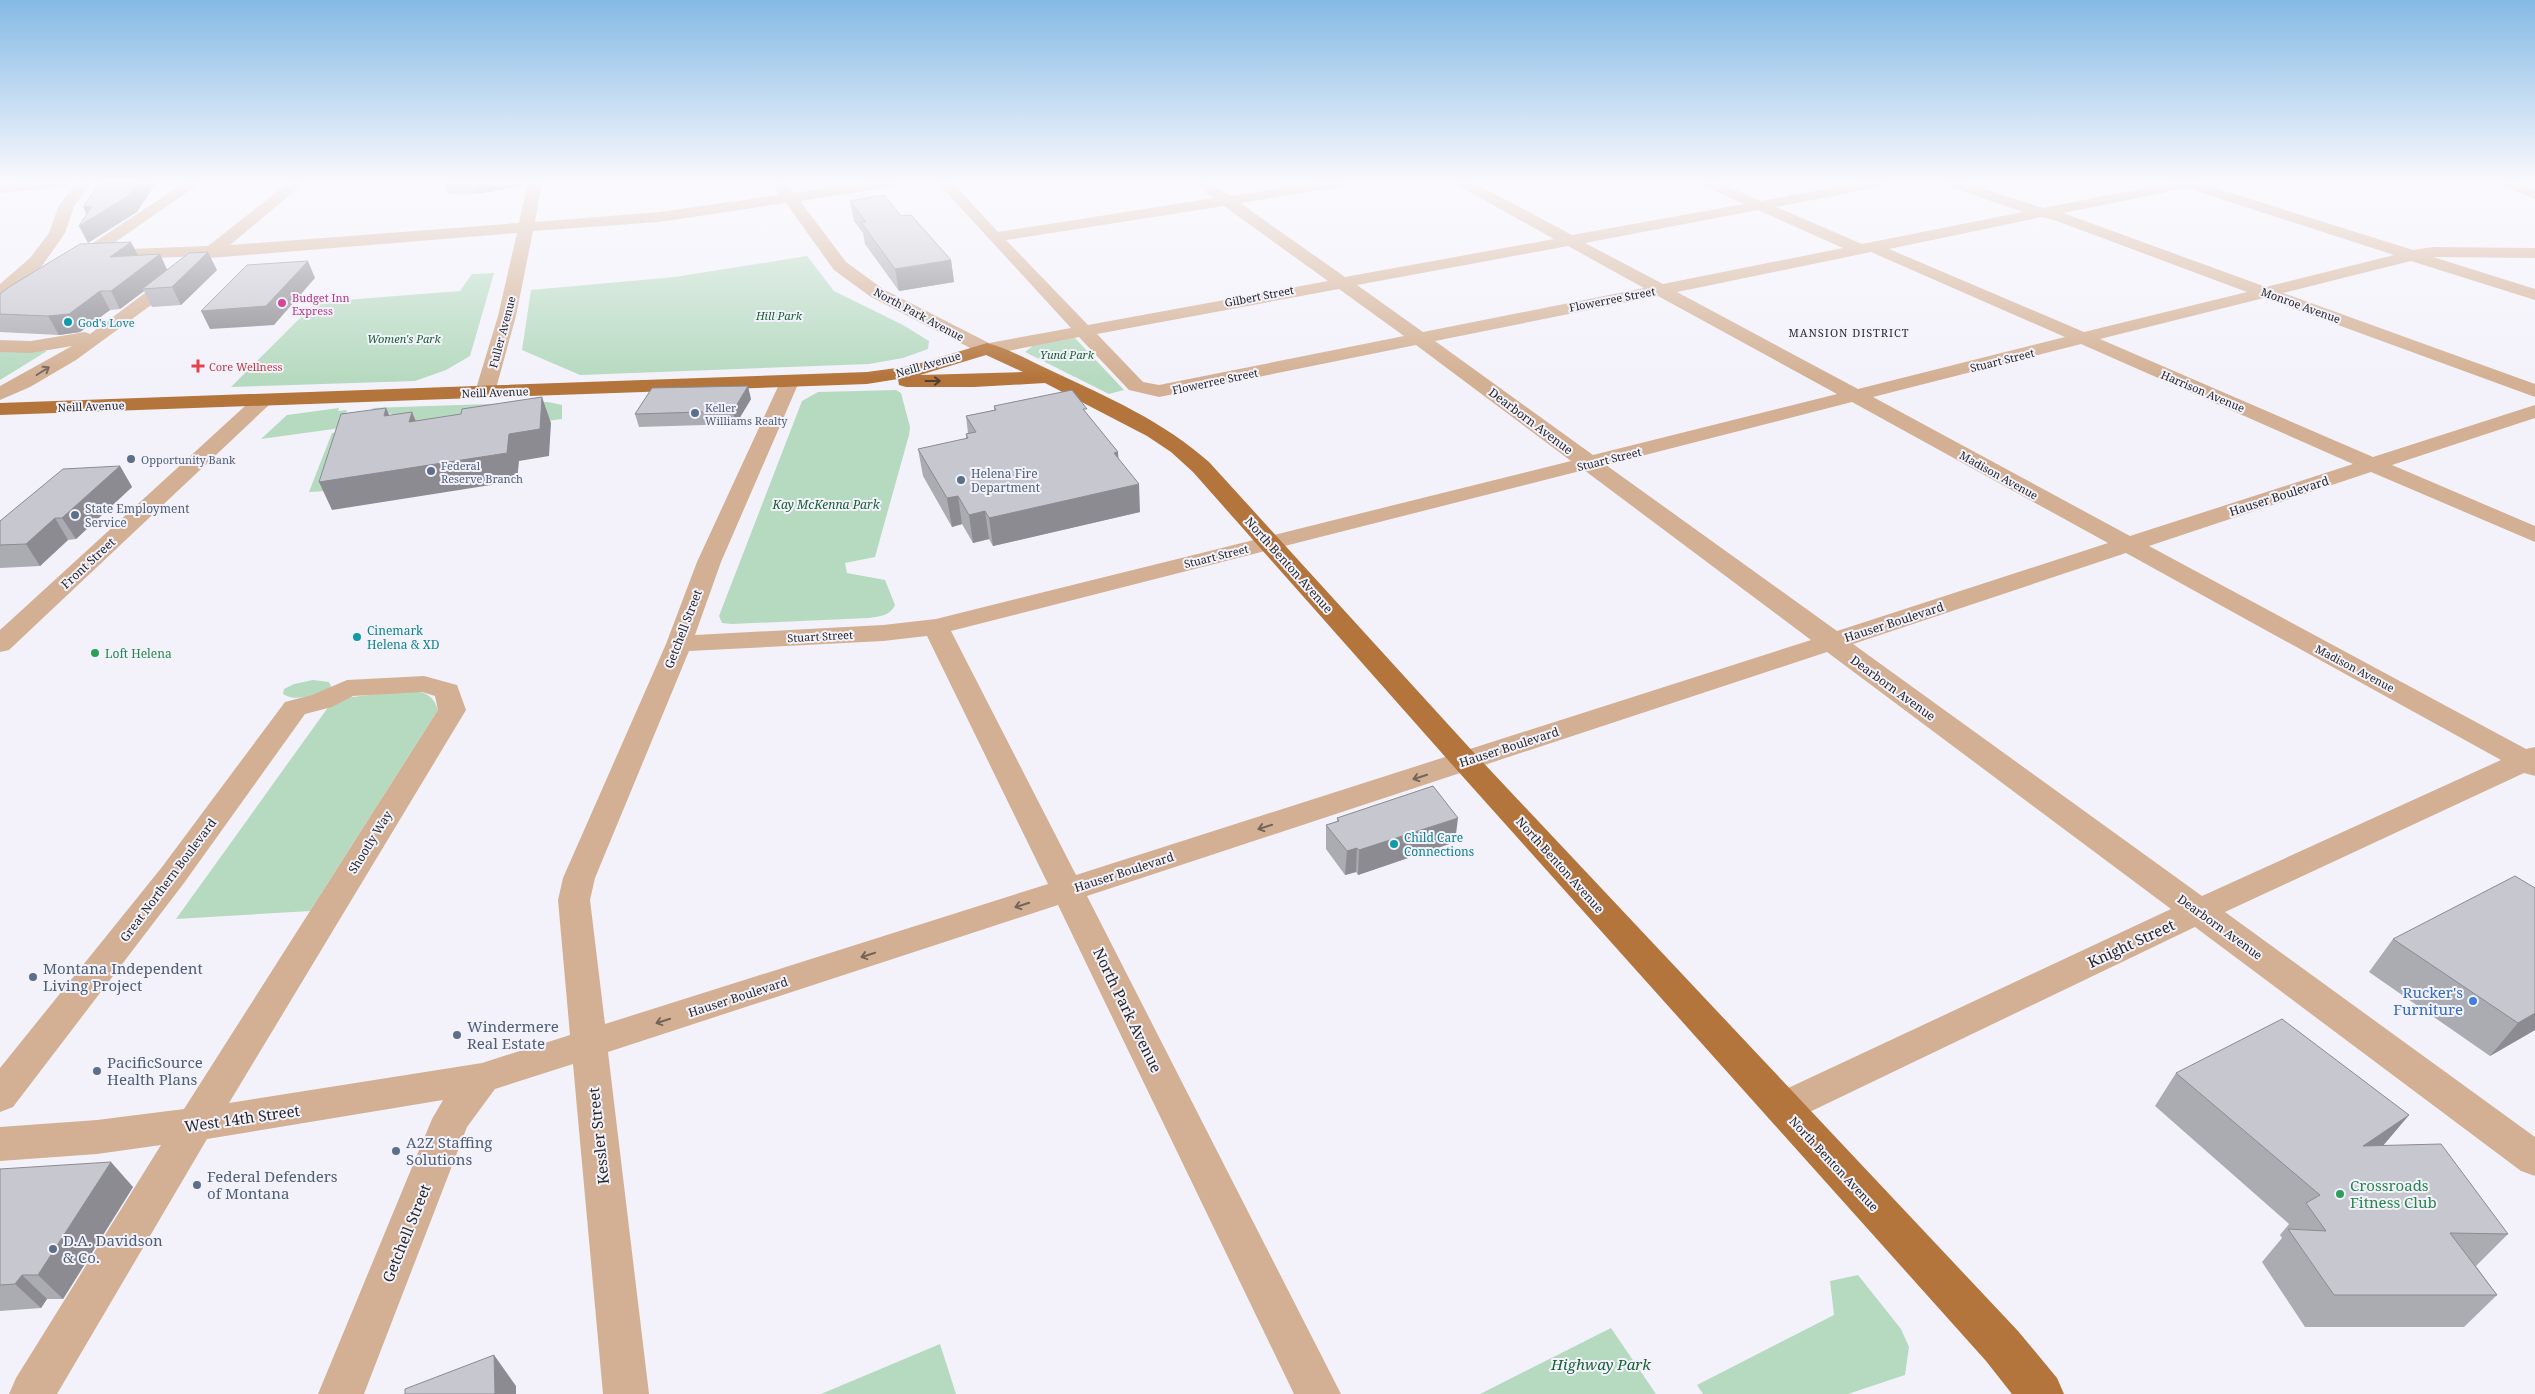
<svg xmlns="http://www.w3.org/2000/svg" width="2535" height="1394" viewBox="0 0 2535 1394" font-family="'Noto Serif',serif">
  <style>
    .green { fill: #b6dac0 }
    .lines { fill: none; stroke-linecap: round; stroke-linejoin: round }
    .minor { fill: #d3b093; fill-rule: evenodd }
    .major { fill: #b4753c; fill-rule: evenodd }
    .wall { fill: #ababb2 }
    .shaded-wall { fill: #8b8b91 }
    .building { fill: #c7c7cf; stroke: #8b8b91 }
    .oneway { stroke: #746559 }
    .oneway2 { stroke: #513e2f }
    .hotel-dot { fill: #d1479c; stroke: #f3f2fb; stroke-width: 2 }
    .culture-dot { fill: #0f9aa8; stroke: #f3f2fb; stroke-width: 2 }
    .health-dot { fill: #e0444e; stroke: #f3f2fb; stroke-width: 2 }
    .service-dot { fill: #5c6f8a; stroke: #f3f2fb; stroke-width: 2 }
    .leisure-dot { fill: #2e9e5b; stroke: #f3f2fb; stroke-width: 2 }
    .shop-dot { fill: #3f7fe0; stroke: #f3f2fb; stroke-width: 2 }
    .labels { text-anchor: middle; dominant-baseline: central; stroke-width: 4; stroke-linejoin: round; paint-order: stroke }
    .far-street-label { font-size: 11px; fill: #27272a; stroke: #f3f2fb }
    .far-hotel-label { font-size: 11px; fill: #b23c85; stroke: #f3f2fb; text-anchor: start }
    .far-park-label { font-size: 11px; font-style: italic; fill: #196037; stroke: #f3f2fb }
    .far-culture-label { font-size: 11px; fill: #0d838f; stroke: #f3f2fb; text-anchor: start }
    .far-neighbourhood-label { font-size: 11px; letter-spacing: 1px; fill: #2d2c32; stroke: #f3f2fb }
    .far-health-label { font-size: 11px; fill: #be3a42; stroke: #f3f2fb; text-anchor: start }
    .far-service-label { font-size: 11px; fill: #4e5e75; stroke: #f3f2fb; text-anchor: start }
    .street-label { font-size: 12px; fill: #27272a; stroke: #f3f2fb }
    .service-label { font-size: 12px; fill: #4e5e75; stroke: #f3f2fb; text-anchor: start }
    .park-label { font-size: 12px; font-style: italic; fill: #196037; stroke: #f3f2fb }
    .culture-label { font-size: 12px; fill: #0d838f; stroke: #f3f2fb; text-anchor: start }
    .leisure-label { font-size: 12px; fill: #27864d; stroke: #f3f2fb; text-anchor: start }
    .near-street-label { font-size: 15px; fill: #27272a; stroke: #f3f2fb }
    .near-service-label { font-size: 15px; fill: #4e5e75; stroke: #f3f2fb; text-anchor: start }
    .near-shop-label { font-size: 15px; fill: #366cbe; stroke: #f3f2fb; text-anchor: end }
    .near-leisure-label { font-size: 15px; fill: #27864d; stroke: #f3f2fb; text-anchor: start }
    .near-park-label { font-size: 15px; font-style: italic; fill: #196037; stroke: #f3f2fb }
  </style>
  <rect width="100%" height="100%" fill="#f3f2fb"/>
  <g class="green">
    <path d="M807,256L834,291L903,325L929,341L928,349L903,358L869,364L580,375L522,350L531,290L675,277Z"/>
    <path d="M494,273L470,356L446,370L415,381L231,387L312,306L345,300L460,291L472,274Z"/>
    <path d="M1073,336L1124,390L1109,394L1025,352L1035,344Z"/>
    <path d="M0,350L47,351L0,380Z"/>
    <path d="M896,390L901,393L910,427L909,435L875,557L845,563L847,573L885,580L895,605C890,616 880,616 869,618L732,624L722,623L719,616L802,401L818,392Z"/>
    <path d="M538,402H548L562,405V419L487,429Z"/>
    <path d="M519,403L448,430L371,408Z"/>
    <path d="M339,408L338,411L347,410L346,413L360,412L377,423L261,439L287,415Z"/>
    <path d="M398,424L327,491L309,492L332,433Z"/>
    <path d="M313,680L329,682L331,686L330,689C315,694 297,703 283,694L284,689L294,684Z"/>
    <path d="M403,691C420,691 432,691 438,710L310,911L176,919L329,706L344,698Z"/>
    <path d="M1858,1275L1901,1329L1909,1347L1905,1375L1848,1394H1703L1697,1385L1834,1315L1830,1281Z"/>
    <path d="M1611,1328L1656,1394H1480Z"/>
    <path d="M940,1344L956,1394H821Z"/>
  </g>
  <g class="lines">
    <g class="minor">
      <path d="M21,183H70L63,187L0,193V185Z"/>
      <path d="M77,183H91L74,206L65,233L42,266L6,297L0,298V284L30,258L49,233L59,205Z"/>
      <path d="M184,183H200L104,250L208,246L288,183H304L230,245L519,223L528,183H542L535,222L659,212L780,195L772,183H786L794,193L863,183H897L895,186L890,187L800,201L846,262L883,289L989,343L1071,328L938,183H953L998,232L1214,198L1195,183H1211L1230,196L1316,183H1349L1347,186L1342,187L1240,203L1345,277L1554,239L1459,186L1457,183H1474L1572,235L1744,204L1704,186L1702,183H1720L1761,201L1858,183H1887L1885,186L1880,187L1776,207L1862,244L2023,212L1948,186L1946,183H1966L2043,208L2170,183H2199L2413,250L2433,247L2535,248V258L2433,257L2535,289V300L2411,261L2283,293L2535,384V397L2264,298L2100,339L2373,457L2535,405V418L2392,465L2535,526V542L2371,472L2149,546L2526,749L2535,747V776L2524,773L2225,912L2535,1137V1176L2521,1171L2195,927L1795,1119L1782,1124L1769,1119L1763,1108L1769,1097L2171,909L1827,652L1087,896L1341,1394H1294L1058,905L608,1052L649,1394H603L573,1064L495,1089L467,1127L364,1394H318L432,1119L443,1100L207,1139L57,1394H9L16,1378L161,1145L97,1154L0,1161V1127L97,1120L184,1109L438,710L435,696L422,692L353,696L332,707L305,714L184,883L13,1107L0,1112V1068L162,867L285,702L312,695L347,680L424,676L457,685L466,710L229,1103L482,1063L570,1035L558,900L563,878L666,644L697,562L782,378H796L799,382L721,562L695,635L883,625L936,619L1571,461L1416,345L1159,397L1129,390L1079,337L987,355L980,353L871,297L834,270L786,203L659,222L533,231L516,316L495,392L492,396H478L475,392L498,316L517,233L210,258L204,256L101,260L94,257L87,259L81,257L79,254L81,251ZM2187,188L2394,255L2266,287L2063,213ZM1224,206L1328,281L1088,325L1006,240ZM1758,210L1843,248L1663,284L1585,243ZM2042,217L2054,220L2247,292L2084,332L1889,249ZM1568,246L1644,288L1423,332L1357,285ZM1871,252L2065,337L1858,389L1677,292ZM1339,289L1404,336L1159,385L1143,382L1097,334ZM1658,296L1837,394L1593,455L1435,341ZM2081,344L2353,464L2130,536L1873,397ZM1852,402L2108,543L1837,631L1606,465ZM1584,470L1811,640L1076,875L951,631ZM2126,553L2501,760L2202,896L1853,644ZM927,636L1048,884L605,1024L590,900L595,878L689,651L883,641Z"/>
      <path d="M2501,183H2519L2535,190V199L2503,186Z"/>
      <path d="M178,272L184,273L186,277L184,281L76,360L30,387L0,400V386L72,346L31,353L0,352V340L31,341L85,332L90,334L172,273Z"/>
      <path d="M263,394L270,396L273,400L270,404L9,650L0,652V630L256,396Z"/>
    </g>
    <path class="major" d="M987,343C1010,349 1032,362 1054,372C1108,397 1164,422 1209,462L1476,755L2018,1331L2057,1378L2064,1394H2012L1986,1361L1456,769L1193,472L1171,452L1147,436L1045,383L974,387H906L899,385L898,379L867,384L0,415V403L867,372L911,366ZM986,355L1023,372L920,375Z"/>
  </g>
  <g class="wall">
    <path d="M445,183H527L526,185L478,194H449Z"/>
    <path d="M850,201L901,216L951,260L954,282L899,291L865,244L863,233L854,221Z"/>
    <path d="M160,254L167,270H217L181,305L152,307L144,291L120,309L110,310L80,332L59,335L0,332V294L138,255Z"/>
    <path d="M751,399L736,424L639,427L635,414Z"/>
    <path d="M994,406L1087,414L1118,452V459L1140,512L993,546L989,539L973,543L962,524L952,527L923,476L918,449L966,439V434L968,433L966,416L994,410Z"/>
    <path d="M120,466L132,487L76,539L68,540L40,566L0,568V521Z"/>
    <path d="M1337,818L1455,842L1358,875L1356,872L1345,875L1326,849V825L1337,821Z"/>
    <path d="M2393,939L2535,1030L2490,1056L2369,972Z"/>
    <path d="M2176,1073L2409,1115L2383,1145L2508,1234L2476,1266L2497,1295L2464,1327H2305L2262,1262L2282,1238L2280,1235L2289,1224L2155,1106Z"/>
    <path d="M0,1169L133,1187L63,1299H47L41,1308L0,1311Z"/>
  </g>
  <g class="shaded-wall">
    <path d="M137,183H156L137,212L88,243L79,226L89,219L83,207Z"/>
    <path d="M474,183H527L526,185L478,194Z"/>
    <path d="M131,242L140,259L110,257Z"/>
    <path d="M208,252L217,270L181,305L172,287Z"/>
    <path d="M160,254L168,272L142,289L144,291L120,309L111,291Z"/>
    <path d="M951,260L954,282L899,291L895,269Z"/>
    <path d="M308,261L315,278L274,325L210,329L201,311Z"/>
    <path d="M100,291L110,310L80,332L59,335L48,316Z"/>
    <path d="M748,386L751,399L736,424L733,411Z"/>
    <path d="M542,397L551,423L549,456L519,461L517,481L332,510L319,482L509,434Z"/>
    <path d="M386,408L398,434L384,416Z"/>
    <path d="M412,412L423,438L409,422Z"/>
    <path d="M1118,452L1120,480L1114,453Z"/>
    <path d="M120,466L132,487L76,539L62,518Z"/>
    <path d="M1139,484L1140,512L993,546L989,518Z"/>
    <path d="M958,496L962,524L952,527L947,498Z"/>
    <path d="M985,511L989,539L973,543L969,515Z"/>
    <path d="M55,518L68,540L40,566L26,544Z"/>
    <path d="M1458,818L1455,842L1358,875L1359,850Z"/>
    <path d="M1357,848L1356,872L1345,875L1347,851Z"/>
    <path d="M2535,1013V1030L2490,1056L2518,1023Z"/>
    <path d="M2409,1115L2382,1147L2363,1146Z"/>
    <path d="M111,1162L133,1187L63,1299L38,1275Z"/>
    <path d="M22,1275L47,1299L41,1308L15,1284Z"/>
    <path d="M494,1355L516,1386V1394H495Z"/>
  </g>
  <g class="building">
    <path d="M100,183H137L128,196L79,226L92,206L83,207Z"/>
    <path d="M884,195L901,216L911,215L951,260L895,269L861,222H866L850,201Z"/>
    <path d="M131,242L110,257L160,254L111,291H100L69,314L48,316L0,314V294L9,287L80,244Z"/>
    <path d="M208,252L172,287L142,289L189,253Z"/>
    <path d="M308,261L266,306L201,311L247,265Z"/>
    <path d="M748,386L733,411L635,414L652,388Z"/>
    <path d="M1072,390L1087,409H1083L1118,452L1114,453L1139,484L989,518L985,511L969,515L958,496L947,498L918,449L968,438L966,434L976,432L966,416L996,410L994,406Z"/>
    <path d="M542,397L540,429L509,434L507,453L319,482L341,414L386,408L384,416L412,412L409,422L461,414L462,409Z"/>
    <path d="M120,466L62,518H55L26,544L0,545V521L63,469Z"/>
    <path d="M1433,786L1458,818L1359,850L1357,848L1347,851L1326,825L1339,821L1337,818Z"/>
    <path d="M2515,876L2535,888V1013L2518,1023L2393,939Z"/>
    <path d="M2282,1019L2409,1115L2363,1146L2441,1144L2508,1234L2450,1233L2497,1295H2334L2288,1229L2326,1231L2306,1203L2320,1195L2176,1073Z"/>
    <path d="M111,1162L38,1275H22L15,1284L0,1285V1169Z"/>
    <path d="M494,1355L495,1394H405V1389Z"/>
  </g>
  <defs><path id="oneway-shaft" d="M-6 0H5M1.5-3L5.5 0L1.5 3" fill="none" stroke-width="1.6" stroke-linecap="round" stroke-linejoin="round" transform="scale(1.25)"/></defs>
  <g class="oneway">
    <use href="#oneway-shaft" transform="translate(43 371) rotate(-32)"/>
    <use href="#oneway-shaft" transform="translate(1420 777) rotate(162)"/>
    <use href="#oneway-shaft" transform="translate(1265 827) rotate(162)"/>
    <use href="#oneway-shaft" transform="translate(1022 905) rotate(162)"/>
    <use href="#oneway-shaft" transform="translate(868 955) rotate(162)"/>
    <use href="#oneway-shaft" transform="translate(663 1021) rotate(162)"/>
  </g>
  <use class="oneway2" href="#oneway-shaft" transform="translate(933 381)"/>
  <linearGradient id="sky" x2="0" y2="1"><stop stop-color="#85bae5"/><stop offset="0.48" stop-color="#faf9fd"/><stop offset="1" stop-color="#faf9fd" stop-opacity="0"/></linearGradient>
  <rect width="2535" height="378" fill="url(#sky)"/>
  <circle class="hotel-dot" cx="282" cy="303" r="5"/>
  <g class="culture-dot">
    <circle cx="68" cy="322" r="5"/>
    <circle cx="357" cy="637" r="5"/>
    <circle cx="1394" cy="844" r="5"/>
  </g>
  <path class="health-dot" d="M195.5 358.5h5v5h5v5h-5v5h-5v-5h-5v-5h5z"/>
  <g class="service-dot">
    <circle cx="695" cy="413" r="5"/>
    <circle cx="131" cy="459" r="5"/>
    <circle cx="431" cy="471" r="5"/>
    <circle cx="961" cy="480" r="5"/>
    <circle cx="75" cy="515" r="5"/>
    <circle cx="33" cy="977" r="5"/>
    <circle cx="457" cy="1035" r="5"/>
    <circle cx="97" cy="1071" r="5"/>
    <circle cx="396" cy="1151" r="5"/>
    <circle cx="197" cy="1185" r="5"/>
    <circle cx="53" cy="1249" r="5"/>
  </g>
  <g class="leisure-dot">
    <circle cx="95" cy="653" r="5"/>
    <circle cx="2340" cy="1194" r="5"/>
  </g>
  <circle class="shop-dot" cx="2473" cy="1001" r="5"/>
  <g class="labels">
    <g class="far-street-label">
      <text transform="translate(1259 296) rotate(-11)">Gilbert Street</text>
      <text transform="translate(1612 299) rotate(-11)">Flowerree Street</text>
      <text transform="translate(2301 305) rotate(20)">Monroe Avenue</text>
      <text transform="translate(919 314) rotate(28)">North Park Avenue</text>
      <text transform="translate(502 332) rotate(-75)">Fuller Avenue</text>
      <text transform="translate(2002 360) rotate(-14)">Stuart Street</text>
      <text transform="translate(928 364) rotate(-16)">Neill Avenue</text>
      <text transform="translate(1215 381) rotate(-12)">Flowerree Street</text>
      <text transform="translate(2203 391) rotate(23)">Harrison Avenue</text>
      <text transform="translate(495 392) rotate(-2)">Neill Avenue</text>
      <text transform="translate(91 406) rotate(-2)">Neill Avenue</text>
      <text transform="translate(1609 459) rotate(-14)">Stuart Street</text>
      <text transform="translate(1999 475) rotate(29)">Madison Avenue</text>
      <text transform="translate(1216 556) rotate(-14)">Stuart Street</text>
      <text transform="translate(820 636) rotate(-3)">Stuart Street</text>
      <text transform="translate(2355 668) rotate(28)">Madison Avenue</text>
    </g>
    <g class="far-hotel-label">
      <text x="292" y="297">Budget Inn<tspan x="292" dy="13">Express</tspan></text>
    </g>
    <g class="far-park-label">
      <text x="779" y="315">Hill Park</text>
      <text x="404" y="338">Women's Park</text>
      <text x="1067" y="354">Yund Park</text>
    </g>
    <g class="far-culture-label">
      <text x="78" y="322">God's Love</text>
    </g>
    <g class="far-neighbourhood-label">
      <text x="1849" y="332">MANSION DISTRICT</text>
    </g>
    <g class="far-health-label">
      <text x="209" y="366">Core Wellness</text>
    </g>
    <g class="far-service-label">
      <text x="705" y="407">Keller<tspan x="705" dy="13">Williams Realty</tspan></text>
      <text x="141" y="459">Opportunity Bank</text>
      <text x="441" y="465">Federal<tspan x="441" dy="13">Reserve Branch</tspan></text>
    </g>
    <g class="street-label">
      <text transform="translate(1531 421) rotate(37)">Dearborn Avenue</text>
      <text transform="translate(2279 496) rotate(-18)">Hauser Boulevard</text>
      <text transform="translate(88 563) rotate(-43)">Front Street</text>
      <text transform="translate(1289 565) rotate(48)">North Benton Avenue</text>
      <text transform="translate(1894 622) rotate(-18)">Hauser Boulevard</text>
      <text transform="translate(683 629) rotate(-69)">Getchell Street</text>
      <text transform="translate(1893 688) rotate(36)">Dearborn Avenue</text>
      <text transform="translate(1509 747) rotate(-18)">Hauser Boulevard</text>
      <text transform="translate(370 842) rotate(-58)">Shootly Way</text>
      <text transform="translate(1560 865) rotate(48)">North Benton Avenue</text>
      <text transform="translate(1124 872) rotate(-18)">Hauser Boulevard</text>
      <text transform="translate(168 880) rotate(-53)">Great Northern Boulevard</text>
      <text transform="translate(2220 927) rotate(36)">Dearborn Avenue</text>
      <text transform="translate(738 997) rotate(-18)">Hauser Boulevard</text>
      <text transform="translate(1834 1164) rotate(47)">North Benton Avenue</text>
    </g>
    <g class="service-label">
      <text x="971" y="473">Helena Fire<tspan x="971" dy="14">Department</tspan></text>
      <text x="85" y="508">State Employment<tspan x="85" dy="14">Service</tspan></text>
    </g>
    <g class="park-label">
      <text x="826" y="504">Kay McKenna Park</text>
    </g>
    <g class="culture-label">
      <text x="367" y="630">Cinemark<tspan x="367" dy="14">Helena &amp; XD</tspan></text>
      <text x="1404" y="837">Child Care<tspan x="1404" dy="14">Connections</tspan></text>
    </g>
    <g class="leisure-label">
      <text x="105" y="653">Loft Helena</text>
    </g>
    <g class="near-street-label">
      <text transform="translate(2131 943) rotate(-25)">Knight Street</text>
      <text transform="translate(1128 1010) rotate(64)">North Park Avenue</text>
      <text transform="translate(242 1118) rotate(-8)">West 14th Street</text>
      <text transform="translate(598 1136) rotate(-96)">Kessler Street</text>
      <text transform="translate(406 1233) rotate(-68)">Getchell Street</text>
    </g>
    <g class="near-service-label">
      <text x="43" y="968">Montana Independent<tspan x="43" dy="17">Living Project</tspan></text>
      <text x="467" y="1026">Windermere<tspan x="467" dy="17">Real Estate</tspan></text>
      <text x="107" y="1062">PacificSource<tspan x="107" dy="17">Health Plans</tspan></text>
      <text x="406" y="1142">A2Z Staffing<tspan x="406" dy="17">Solutions</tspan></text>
      <text x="207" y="1176">Federal Defenders<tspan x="207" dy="17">of Montana</tspan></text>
      <text x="63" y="1240">D.A. Davidson<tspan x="63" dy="17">&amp; Co.</tspan></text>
    </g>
    <g class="near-shop-label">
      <text x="2463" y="992">Rucker's<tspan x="2463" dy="17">Furniture</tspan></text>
    </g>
    <g class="near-leisure-label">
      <text x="2350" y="1185">Crossroads<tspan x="2350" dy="17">Fitness Club</tspan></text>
    </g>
    <g class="near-park-label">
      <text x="1601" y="1364">Highway Park</text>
    </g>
  </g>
</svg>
